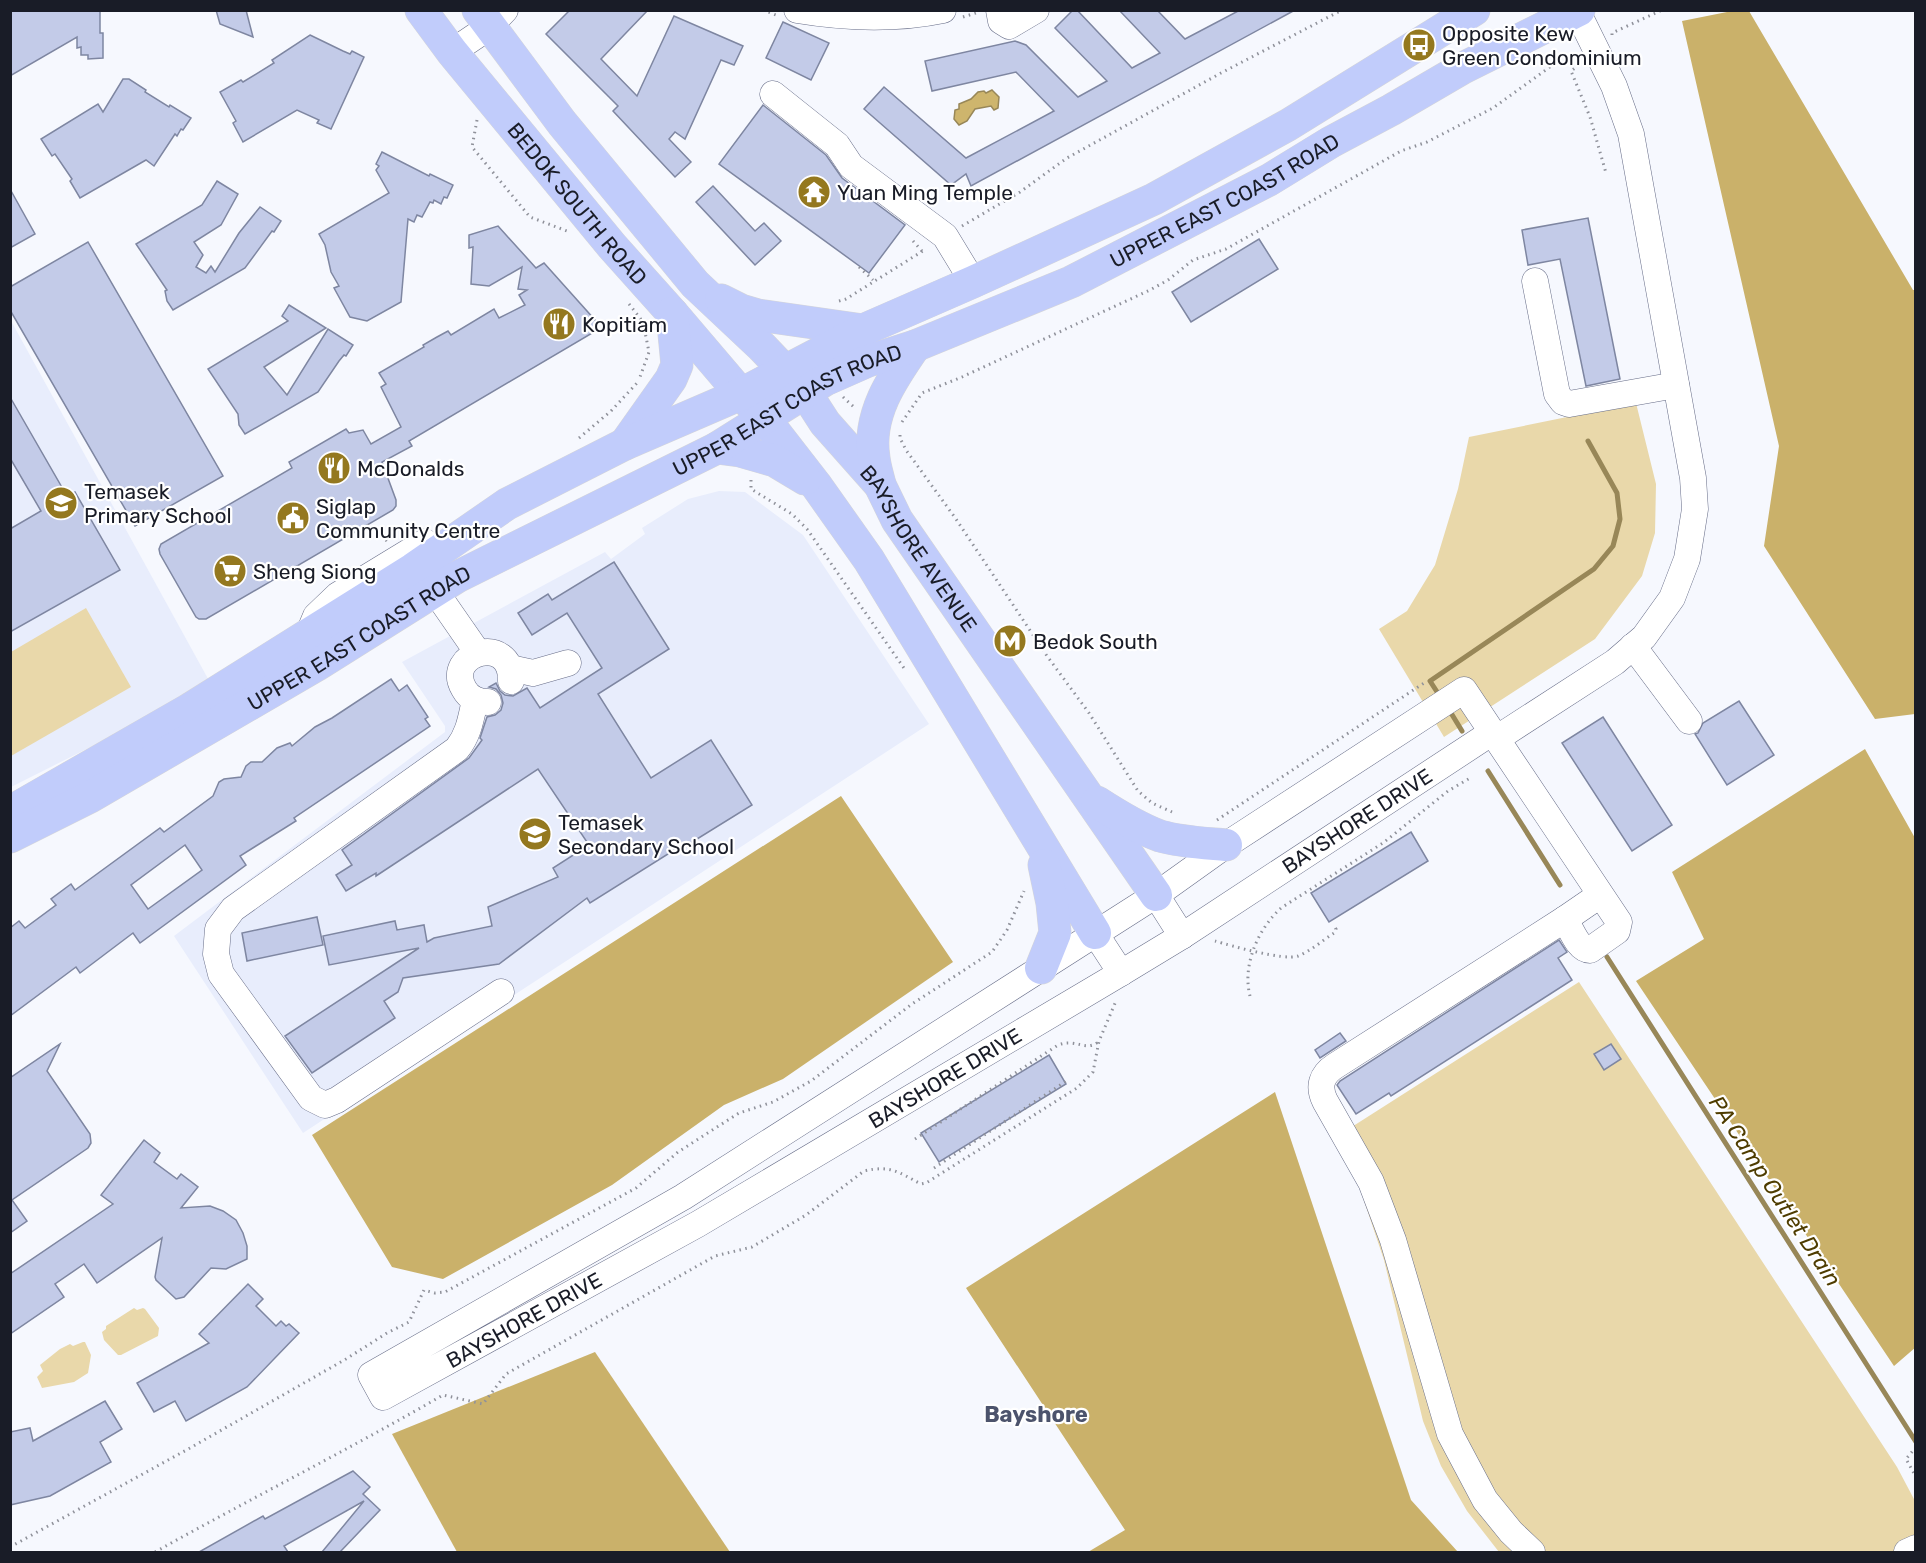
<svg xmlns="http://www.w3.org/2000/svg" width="1926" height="1563" viewBox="0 0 1926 1563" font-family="Rubik,sans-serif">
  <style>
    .built { fill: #e8edfc }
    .green { fill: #e9d8aa }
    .forest { fill: #cab16a }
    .water { fill: #ceb56d; stroke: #988758; stroke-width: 1.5 }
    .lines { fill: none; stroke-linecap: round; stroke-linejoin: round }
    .stream { stroke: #988758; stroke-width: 5 }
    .building { fill: #c3cbe8; stroke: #7e86a1; stroke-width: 1.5; fill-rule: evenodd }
    .minor-casing { stroke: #676d88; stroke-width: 27 }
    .major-casing { stroke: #d6d6d8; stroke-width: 33 }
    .path { stroke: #8f919a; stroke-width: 3; stroke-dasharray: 1.5 4.5; stroke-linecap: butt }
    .minor { stroke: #fff; stroke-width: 26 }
    .major { stroke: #c1ccfb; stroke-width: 32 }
    .labels { text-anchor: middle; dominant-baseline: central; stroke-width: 4.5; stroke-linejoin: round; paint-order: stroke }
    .poi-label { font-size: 21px; fill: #191c27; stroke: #fff; text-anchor: start }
    .street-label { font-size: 21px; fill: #191c27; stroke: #fff }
    .water-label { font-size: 22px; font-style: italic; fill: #4e3c00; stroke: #fff }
    .neighbourhood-label { font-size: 22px; font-weight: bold; fill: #4c536c; stroke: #fff }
  </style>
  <rect width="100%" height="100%" fill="#f6f8fe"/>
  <g class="built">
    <path d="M10,319L212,686L11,787H10Z"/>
    <path d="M719,491L745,492L803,535L929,724L303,1133L174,936L445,732V726L402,662L605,552L611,559L645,534L642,528L688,499Z"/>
  </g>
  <g class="green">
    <path d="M1636,403L1656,484L1655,533L1642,576L1595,639L1444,737L1379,629L1407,611L1435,565L1458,489L1469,437Z"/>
    <path d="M86,608L131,687L11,756V652Z"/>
    <path d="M1579,982L1897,1467L1915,1501V1552H1499L1467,1511L1441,1466L1423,1421L1384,1260L1355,1174L1336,1137Z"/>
    <path d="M134,1308L137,1310L143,1308L145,1309L159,1328L158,1336L121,1355H118L104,1340L102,1332L106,1329V1326Z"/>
    <path d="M83,1342H85L91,1355L88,1373L74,1382L42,1388L37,1377L43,1371L40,1365L60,1349L70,1344L73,1346Z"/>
  </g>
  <g class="forest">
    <path d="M1732,11H1749L1913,290H1915V714L1875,719L1764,546L1779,446L1682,21Z"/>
    <path d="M1865,749L1915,838L1916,1347L1894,1366L1636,981L1704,939L1672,872Z"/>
    <path d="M841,796L953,962L783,1079L724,1105L612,1185L443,1279L392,1267L312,1135Z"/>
    <path d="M1275,1092L1411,1500L1458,1552H1088L1125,1530L966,1288Z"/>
    <path d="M595,1352L730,1552H457L392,1434Z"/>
  </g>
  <path class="water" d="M992,90L999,97L998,108L994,110L991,106L975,109L967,121L959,125L954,119L955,110L959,109V104L971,99L978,92L984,91L986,93Z"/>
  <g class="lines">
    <g class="stream">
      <path d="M1441,698L1430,681L1594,569L1613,546L1620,519L1617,493L1588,441"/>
      <path d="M1448,708L1462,731"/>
      <path d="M1488,771L1560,885"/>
      <path d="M1607,957L1916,1442"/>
    </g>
  </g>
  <g class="building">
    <path d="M10,10H100V33H103V58L88,59V55H81V47L77,48V37L10,76Z"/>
    <path d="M216,10H246L253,37L220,24Z"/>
    <path d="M570,10H648L601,59L637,96L674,16L743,46L734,65L721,60L685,139L675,132L669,139L691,162L675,177L613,111L618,106L546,34Z"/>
    <path d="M1073,10H1077L1132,68L1160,53L1119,10H1157L1185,39L1240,10H1295L971,186L966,174L951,185L864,109L884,87L966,158L1054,111L1016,72L932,91L925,61L1015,41L1026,45L1078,97L1107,81L1055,28Z"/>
    <path d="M783,22L829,43L811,80L766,58Z"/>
    <path d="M310,35L343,51L350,54L352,51L364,57L331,129L317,123L319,120L297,110L243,142L233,123L236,121L220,92L241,80L243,82L274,63L272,60Z"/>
    <path d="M123,79H129L146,90L145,92L169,107L170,105L191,118L183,130L181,129L177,136L175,134L154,166L146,160L80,198L70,181L72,179L55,154L52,156L41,139L98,104L103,112Z"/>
    <path d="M763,105L826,155L842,178L905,225L869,273L719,164Z"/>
    <path d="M382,152L429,176L430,174L453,185L447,198L444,197L441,204L434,200L433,203L430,202L422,217L417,215L414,222L408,219L401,302L367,321L350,317L334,288L339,286L331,272L325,245L319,234L389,193L376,170L379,166L376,164Z"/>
    <path d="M217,181L238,194L221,225L194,242L203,255L196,267L206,273L211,266L215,272L239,233L260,207L281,221L274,232L272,231L245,268L173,310L167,301L165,291L167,290L136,244L202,205Z"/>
    <path d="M713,186L755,231L764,223L781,241L755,265L696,202Z"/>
    <path d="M10,189L35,234L10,248Z"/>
    <path d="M1588,218L1620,379L1586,386L1560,259L1528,265L1522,230Z"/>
    <path d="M498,226L536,268L544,263L595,320L597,325L594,332L409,441L412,446L382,462L396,500V506L393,510L206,619H199L196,617L160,554L159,549L161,544L292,468L289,462L346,429L349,433L363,430L371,444L401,427L381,387L386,384L379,373L424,347L423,345L437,337L448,331L451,335L494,309L499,318L525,305L519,295L527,290L518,289L522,267L489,286L471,284L473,247L469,248V235Z"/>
    <path d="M1259,239L1278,269L1191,322L1172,292Z"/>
    <path d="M88,242L223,476L135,526L10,310V287Z"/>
    <path d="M289,305L326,328L264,367L287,395L328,329L353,345L346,356L344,355L339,361L318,392L245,434L239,425L238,414L208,369L288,321L282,316Z"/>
    <path d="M10,397L67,496L75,492L120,570L10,632V529L41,511L10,458Z"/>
    <path d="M614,562L669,649L598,694L651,778L711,740L752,805L689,844L687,842L590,903L587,898L499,964L403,978L398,992L384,1001L395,1018L312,1073L285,1036L419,948L329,965L323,936L395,921L397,930L424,925L427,942L434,938L492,926L488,907L558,877L553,868L589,845L538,769L376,876V873L346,891L336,875L352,865L342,850L469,758L482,740L480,738L487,717L495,715L501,710L503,703L501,695L496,689L489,687L496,683L500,691L505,695L513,696L527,688L540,708L602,668L567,613L532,635L518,613L548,594L552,600Z"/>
    <path d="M391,679L399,691L407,685L428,717L425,719L430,726L294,818L296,821L240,856L246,865L140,943L133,933L80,973L76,967L10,1016V928L19,921L25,928L56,905L51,899L71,884L75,890L160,828L164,832L213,796L219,782L224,779L241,777L246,766L251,762H262L277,748L290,743L292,746L315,727L332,718ZM185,845L202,870L148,909L131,885Z"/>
    <path d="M1739,701L1774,755L1727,785L1695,734L1698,733L1703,723Z"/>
    <path d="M1603,717L1672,825L1632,851L1562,743Z"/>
    <path d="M1411,832L1428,861L1329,922L1311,893Z"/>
    <path d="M317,917L323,945L247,961L242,933Z"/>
    <path d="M1559,940L1567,952L1558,958L1572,980L1391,1096L1389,1093L1356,1114L1337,1085L1340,1081Z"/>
    <path d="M1340,1033L1346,1041L1320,1058L1315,1050Z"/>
    <path d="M60,1044L47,1071L90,1134L91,1143L88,1148L12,1200L27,1221L10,1233V1078Z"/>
    <path d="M1611,1044L1621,1059L1604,1070L1594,1054Z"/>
    <path d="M1049,1055L1066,1084L939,1162L921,1133Z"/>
    <path d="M144,1140L160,1153L154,1162L177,1179L181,1174L198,1187L181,1208L210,1206L223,1211L236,1220L243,1233L247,1246V1259L226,1269L211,1268L184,1297L176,1299L156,1280L155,1277L162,1238L97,1283L84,1264L55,1284L64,1297L10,1334V1274L113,1204L101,1195Z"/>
    <path d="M248,1284L263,1299L256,1306L276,1326L281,1321L286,1326L289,1324L299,1333L247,1387L186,1421L175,1401L154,1412L137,1383L209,1343L199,1334Z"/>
    <path d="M105,1401L122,1429L100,1442L111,1462L50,1496L10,1505V1432L30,1428L33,1441Z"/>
    <path d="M353,1471L370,1487L363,1494L380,1510L340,1552H322L364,1501L284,1546L288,1552H199L263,1516L265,1519Z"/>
  </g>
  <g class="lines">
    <g class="minor-casing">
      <g id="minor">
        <path d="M797,10C845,18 895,20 943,10"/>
        <path d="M999,10L1001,21L1009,26L1036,10"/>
        <path d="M452,52L489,27L505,10"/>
        <path d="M773,94L837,145L851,166L945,236L973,282"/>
        <path d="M1535,281L1557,394L1563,402L1569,404L1676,385"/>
        <path d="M435,591L478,653"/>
        <path d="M311,628L316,616L338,595L425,542"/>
        <path d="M1633,646L1689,721"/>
        <path d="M510,668L533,673L568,663"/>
        <path d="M475,700C471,718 469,734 457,749L233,909L218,929L216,954L221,974L311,1098L325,1105L337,1100L501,992"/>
        <path d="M488,702C477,702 469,698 464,689C443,653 512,632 511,681"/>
        <path d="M1491,733L1182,936L1121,973L698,1224L383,1397L371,1375L683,1197L1156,895L1226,845L1464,690L1619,922L1617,931L1590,950C1578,950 1571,929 1565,919"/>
        <path d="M1496,739L1615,662L1644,637L1672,598L1687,559L1695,509L1693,478L1631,134L1614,86L1577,11"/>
        <path d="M1156,895L1182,936"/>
        <path d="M1095,933L1121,973"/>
        <path d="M1532,1552L1511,1532L1485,1500L1450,1434L1393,1240L1371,1182L1325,1101C1318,1087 1321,1075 1335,1066L1565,919L1600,895"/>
        <path d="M1907,1552L1916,1548"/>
      </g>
    </g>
    <g class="major-casing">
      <g id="major">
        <path id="s1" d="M421,10L452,52L612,246L672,313L741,394L764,418L816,485L869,560L1095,933"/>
        <path id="s2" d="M478,10L562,123L695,284L762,347L805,392L825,423L880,485L897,520L1156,895"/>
        <path d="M721,300L741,310L758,315L863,330"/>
        <path d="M625,444L671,379L677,365L672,313"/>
        <path d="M717,448L740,451L775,461L805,479"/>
        <path d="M880,485C878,476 875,467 874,458C867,415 892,379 915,346"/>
        <path d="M1097,802C1117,815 1138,828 1160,836C1181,842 1204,843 1226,845"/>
        <path d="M10,812L188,710L413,569L507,504L625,444L741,394L863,330L973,282L1154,199L1288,125L1474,10"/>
        <path id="s3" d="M10,837L90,797L317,665L457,577L717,448L825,380L868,361L915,346L1071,282L1269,180L1331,142L1391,110L1463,68L1579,10"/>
        <path d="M1041,968L1055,933L1052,903L1044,865"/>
      </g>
    </g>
    <g class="path">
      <path d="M763,10L776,15"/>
      <path d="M963,17L979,12"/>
      <path d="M1612,35V33L1662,10"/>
      <path d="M1579,65L1571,71L1590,117L1606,173"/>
      <path d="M477,120L472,147L530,217L567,231"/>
      <path d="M962,226L1020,192L1067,158L1221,73L1342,10"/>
      <path d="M913,241L922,251"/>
      <path d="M859,267L873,280"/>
      <path d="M839,301L846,299L926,249"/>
      <path d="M629,304L643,322L649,352L640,377"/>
      <path d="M843,397L854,407"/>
      <path d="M902,422L922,393L962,377L1150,290L1168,280L1193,260L1226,249L1401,151L1427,142L1493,108L1561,59L1578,61"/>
      <path d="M900,435V438L906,450L956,519L1047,656L1089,713L1138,791L1152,803L1172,812"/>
      <path d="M579,438L611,411L637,383"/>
      <path d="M751,480V489L792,514L807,529L906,671"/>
      <path d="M367,525L387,541"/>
      <path d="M1217,820L1427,681"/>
      <path d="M1215,941C1232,946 1284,961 1298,956C1311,951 1323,940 1334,933L1336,929L1334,925"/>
      <path d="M1250,996C1242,965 1258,929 1281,908L1383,843L1448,791L1470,778"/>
      <path d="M915,1139L1058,1045C1076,1038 1085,1052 1098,1042"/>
      <path d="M934,1168L1068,1080"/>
      <path d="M1916,1447L1906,1459L1916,1477"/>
      <path d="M10,1547L190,1448L346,1359L387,1333L409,1322L424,1290L435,1293L445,1292L636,1188L678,1152L739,1113L773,1102L811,1081L912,1004L992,952L1007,930L1024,891"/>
      <path d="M155,1552C250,1499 348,1450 443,1395L483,1404L506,1374L715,1256L752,1247L806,1215L864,1171C891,1165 898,1172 921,1184L926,1183L1077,1088L1093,1072L1099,1041L1116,1001"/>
    </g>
    <use href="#minor" class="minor"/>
    <use href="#major" class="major"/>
  </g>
  <defs>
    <g id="bus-disc" transform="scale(1.725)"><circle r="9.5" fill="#94781f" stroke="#fff"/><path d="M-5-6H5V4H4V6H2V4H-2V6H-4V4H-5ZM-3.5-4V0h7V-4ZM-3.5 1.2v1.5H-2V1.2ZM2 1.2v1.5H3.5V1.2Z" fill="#fff"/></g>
    <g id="temple-disc" transform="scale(1.725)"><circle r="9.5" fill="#94781f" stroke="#fff"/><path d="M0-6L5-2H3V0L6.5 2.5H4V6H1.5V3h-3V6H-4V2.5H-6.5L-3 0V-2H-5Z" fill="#fff"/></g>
    <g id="restaurant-disc" transform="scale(1.725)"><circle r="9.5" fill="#94781f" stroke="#fff"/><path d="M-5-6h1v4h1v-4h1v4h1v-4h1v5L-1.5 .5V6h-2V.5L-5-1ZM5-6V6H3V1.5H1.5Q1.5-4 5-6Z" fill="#fff"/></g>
    <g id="school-disc" transform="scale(1.725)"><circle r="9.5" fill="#94781f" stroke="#fff"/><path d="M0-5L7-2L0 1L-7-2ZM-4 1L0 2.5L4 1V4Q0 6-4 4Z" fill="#fff"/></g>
    <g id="civic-disc" transform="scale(1.725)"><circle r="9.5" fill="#94781f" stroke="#fff"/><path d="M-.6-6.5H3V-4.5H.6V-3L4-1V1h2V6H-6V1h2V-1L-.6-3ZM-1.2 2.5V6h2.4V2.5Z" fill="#fff"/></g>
    <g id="supermarket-disc" transform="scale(1.725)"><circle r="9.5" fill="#94781f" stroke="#fff"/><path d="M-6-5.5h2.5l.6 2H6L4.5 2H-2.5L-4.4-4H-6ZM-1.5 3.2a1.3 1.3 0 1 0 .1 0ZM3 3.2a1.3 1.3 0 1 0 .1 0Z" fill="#fff"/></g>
    <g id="metro-disc" transform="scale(1.725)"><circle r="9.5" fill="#94781f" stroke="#fff"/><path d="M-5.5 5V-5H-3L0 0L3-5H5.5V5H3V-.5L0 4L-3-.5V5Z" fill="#fff"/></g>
  </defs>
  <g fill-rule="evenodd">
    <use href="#bus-disc" x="1419" y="45"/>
    <use href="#temple-disc" x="814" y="192"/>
    <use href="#restaurant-disc" x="559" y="324"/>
    <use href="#restaurant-disc" x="334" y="468"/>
    <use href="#school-disc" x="61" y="503"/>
    <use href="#civic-disc" x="293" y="518"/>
    <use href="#supermarket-disc" x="230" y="571"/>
    <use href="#metro-disc" x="1010" y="641"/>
    <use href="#school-disc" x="535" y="834"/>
  </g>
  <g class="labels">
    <g class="poi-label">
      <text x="1442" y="33">Opposite Kew<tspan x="1442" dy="24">Green Condominium</tspan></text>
      <text x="837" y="192">Yuan Ming Temple</text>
      <text x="582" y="324">Kopitiam</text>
      <text x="357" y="468">McDonalds</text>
      <text x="84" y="491">Temasek<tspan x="84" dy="24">Primary School</tspan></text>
      <text x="316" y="506">Siglap<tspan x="316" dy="24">Community Centre</tspan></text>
      <text x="253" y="571">Sheng Siong</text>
      <text x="1033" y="641">Bedok South</text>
      <text x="558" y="822">Temasek<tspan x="558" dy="24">Secondary School</tspan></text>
    </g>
    <g class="street-label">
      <text stroke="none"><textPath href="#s3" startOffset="1374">UPPER EAST COAST ROAD</textPath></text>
      <text stroke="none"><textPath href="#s1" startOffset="249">BEDOK SOUTH ROAD</textPath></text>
      <text stroke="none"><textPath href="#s3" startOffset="888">UPPER EAST COAST ROAD</textPath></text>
      <text stroke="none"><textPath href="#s2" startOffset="698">BAYSHORE AVENUE</textPath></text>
      <text stroke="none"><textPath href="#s3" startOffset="402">UPPER EAST COAST ROAD</textPath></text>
      <text transform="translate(1357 821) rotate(-33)">BAYSHORE DRIVE</text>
      <text transform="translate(945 1078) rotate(-31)">BAYSHORE DRIVE</text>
      <text transform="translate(524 1320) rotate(-29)">BAYSHORE DRIVE</text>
    </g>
    <g class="water-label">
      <text transform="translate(1775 1191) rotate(57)">PA Camp Outlet Drain</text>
    </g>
    <g class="neighbourhood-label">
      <text x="1036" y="1414">Bayshore</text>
    </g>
  </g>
  <rect width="1926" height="1563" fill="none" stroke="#191c27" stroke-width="24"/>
</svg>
